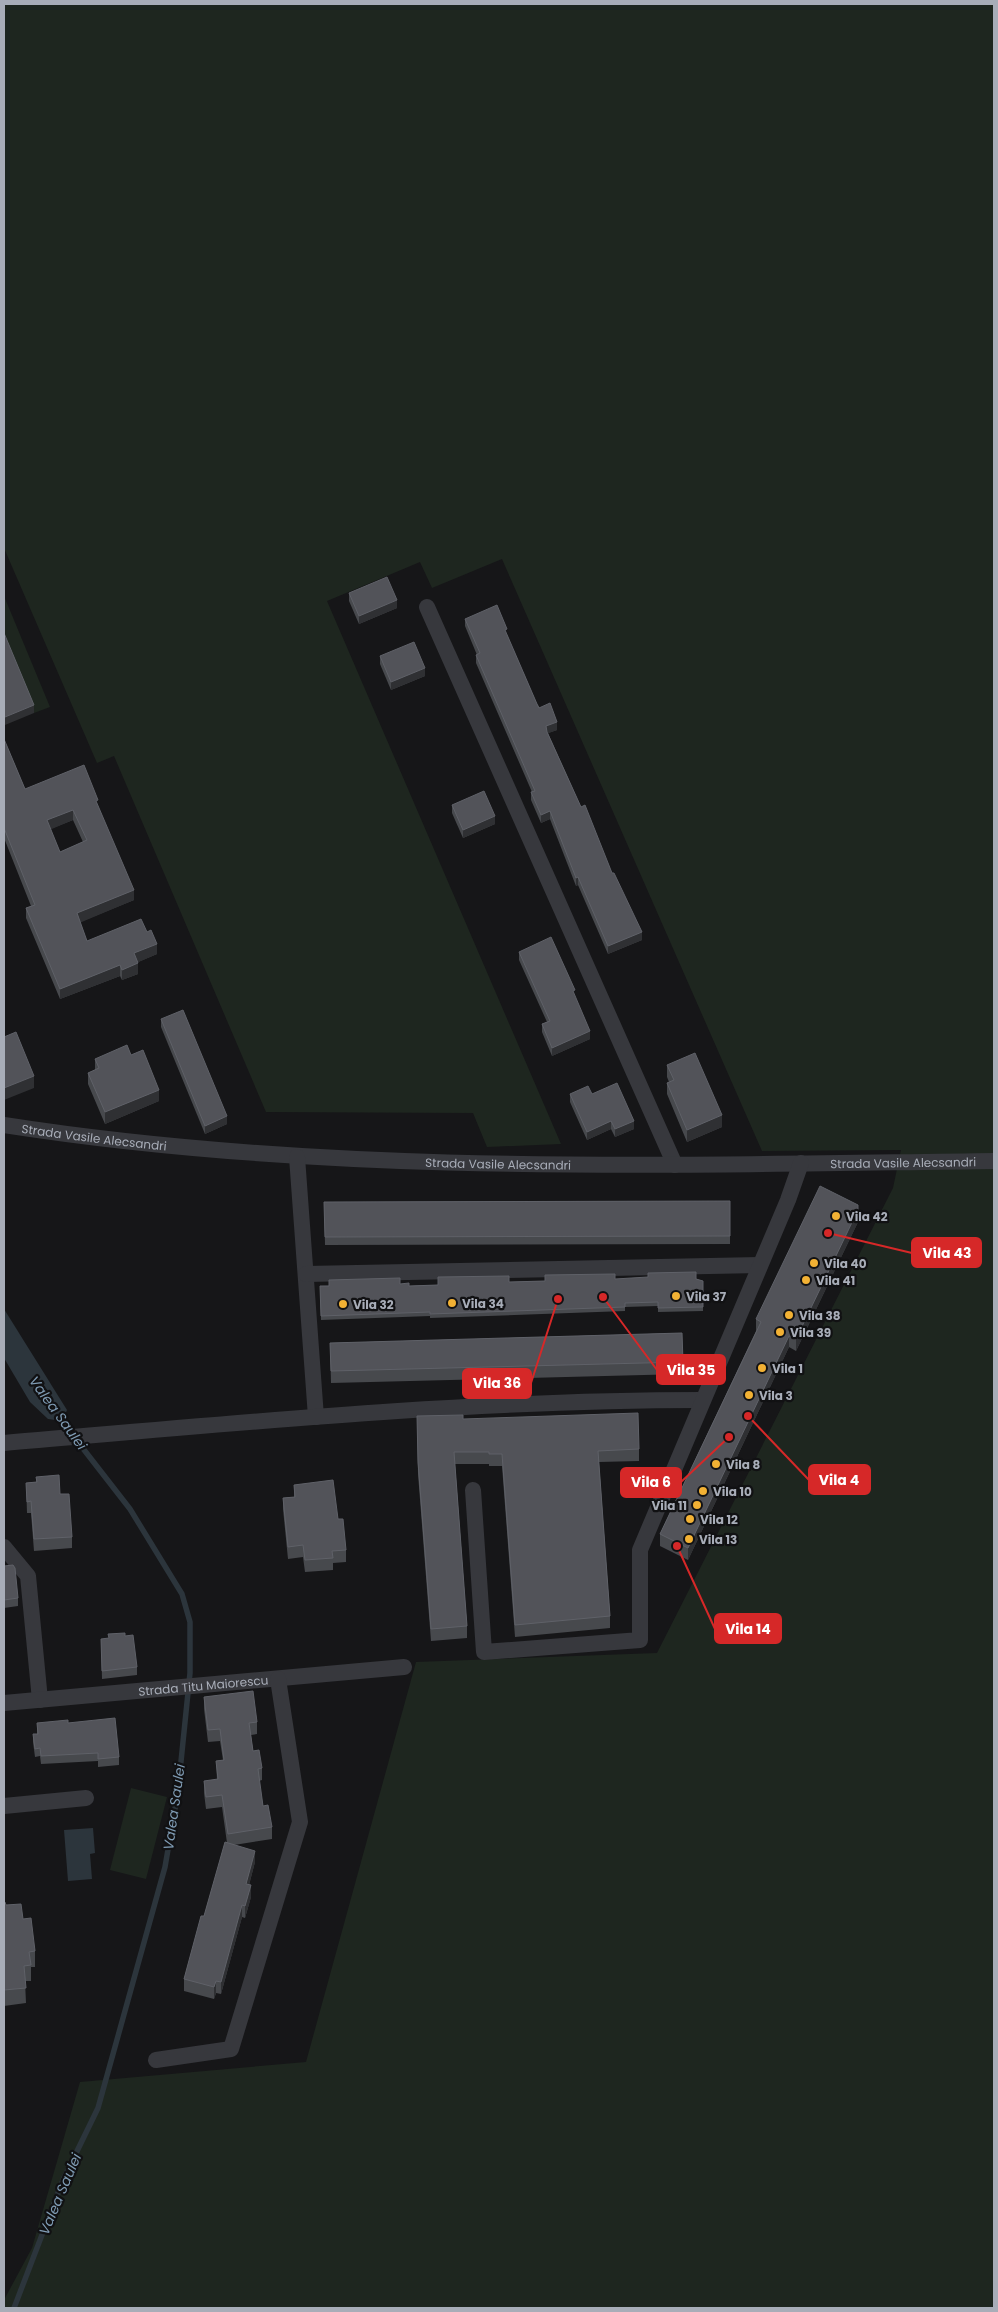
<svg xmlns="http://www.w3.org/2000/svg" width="998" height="2312" viewBox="0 0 998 2312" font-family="Poppins,sans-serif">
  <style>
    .green { fill: #1e261f }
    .water { fill: #2c353c }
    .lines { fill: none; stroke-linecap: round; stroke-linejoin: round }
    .stream { stroke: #2c353c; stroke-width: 5.5 }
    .street { stroke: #37383d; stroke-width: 16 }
    .wall { fill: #47494d; fill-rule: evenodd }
    .shaded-wall { fill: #2f3033 }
    .building { fill: #525359; stroke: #5f6168; fill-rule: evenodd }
    .poi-dot { fill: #f2b134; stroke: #111113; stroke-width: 2 }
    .labels { text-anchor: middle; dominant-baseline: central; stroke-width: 4.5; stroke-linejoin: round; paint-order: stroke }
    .street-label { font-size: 12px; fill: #a8adb8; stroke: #111113 }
    .poi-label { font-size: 12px; font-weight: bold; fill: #a8adb8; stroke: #111113; text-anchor: start }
    .water-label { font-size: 14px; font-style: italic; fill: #7f9bb3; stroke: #111113 }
    .leader { fill: none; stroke: #d62828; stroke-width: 2 }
    .callout-dot { fill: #d62828; stroke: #111113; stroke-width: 2 }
    .callout { fill: #d62828; stroke: #d62828; stroke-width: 2 }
    .callout-label { font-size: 14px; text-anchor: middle; font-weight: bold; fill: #fff }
  </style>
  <rect width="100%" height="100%" fill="#161618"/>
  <g class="green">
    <path d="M4,4H994V2308H4V2300L32,2248L80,2082L306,2062L416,1662L657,1653L893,1188L901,1150L762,1151L502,559L432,588L420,562L327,601L561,1144L487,1147L473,1113L266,1112L114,756L97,763L4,548Z"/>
    <path d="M4,596L50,707L34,713L4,641Z"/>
    <path d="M131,1788L167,1797L146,1879L110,1870Z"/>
  </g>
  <g class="water">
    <path d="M4,1309L67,1410L62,1421L48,1419L30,1402L4,1358Z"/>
    <path d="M93,1828L95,1853L90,1854L92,1879L68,1881L64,1830Z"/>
  </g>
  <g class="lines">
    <path class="stream" d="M14,2308L63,2180L98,2108L165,1867L178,1791L190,1673V1622L182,1594L130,1509L57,1415"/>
    <g class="street">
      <path d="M427,607L675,1165"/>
      <path id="s1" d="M4,1125C331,1176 664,1165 994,1161"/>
      <path d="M297,1157L316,1417"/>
      <path d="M306,1274L760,1265"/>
      <path d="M4,1443C237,1423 469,1400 702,1400"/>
      <path d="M473,1490L484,1652L640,1640V1550L788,1200L801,1163"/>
      <path d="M4,1547L28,1576L40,1700"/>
      <path id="s2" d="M4,1703L404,1667"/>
      <path d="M4,1806L86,1798"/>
      <path d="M156,2060L231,2049L300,1822L278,1679"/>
    </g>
  </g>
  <g class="wall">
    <path d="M349,593L397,608L359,624L349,601Z"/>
    <path d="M465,619L507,635L537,704L557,730L548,733L581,807L612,873L642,940L608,954L578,885L576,886L550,819L541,823L531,800V792H532L476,663V655H477L465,626Z"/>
    <path d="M380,656L425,676L391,690L380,664Z"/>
    <path d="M4,739L25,789L98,806L134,900L80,922L87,941L157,954L138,962V974L122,980L120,976L60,999L26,918V908L31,906L4,838ZM73,820L83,842L60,852L50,829Z"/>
    <path d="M452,805L495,824L463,838L452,813Z"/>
    <path d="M519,952L575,998L590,1039L552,1056L542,1032V1024L547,1022L519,960Z"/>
    <path d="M161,1019L227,1124L205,1134L161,1027Z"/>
    <path d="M131,1055L159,1101L105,1124L88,1084V1073L95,1070V1059Z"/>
    <path d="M667,1065L722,1127L687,1142L667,1094V1083L669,1082L667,1077Z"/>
    <path d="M570,1094H592L634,1129L615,1137L611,1129L587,1140L570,1102Z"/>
    <path d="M730,1201V1244L325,1245L324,1202Z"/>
    <path d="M858,1222L796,1351L789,1347L688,1560L660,1546V1534L756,1331V1319Z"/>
    <path d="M615,1279H696L703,1281V1311L658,1312V1306L625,1307V1311L430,1318V1316L321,1320L320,1286L400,1284L409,1286L509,1282Z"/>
    <path d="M682,1333L683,1374L331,1383L330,1343Z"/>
    <path d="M417,1416L463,1419L639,1449V1461L599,1462L610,1616V1628L515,1637L502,1466H489V1464H455L467,1626V1638L431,1641L418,1474Z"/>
    <path d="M36,1477L60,1494L72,1537V1548L34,1551L31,1513H27L26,1483L36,1482Z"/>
    <path d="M294,1485L346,1550V1562L333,1563V1570L305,1572L303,1557L288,1559L283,1509V1498L294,1497Z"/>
    <path d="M4,1566L18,1598V1606L4,1608Z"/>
    <path d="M101,1639L137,1667V1675L102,1679Z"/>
    <path d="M204,1697L257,1722V1734L251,1735L253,1751L262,1768V1780L259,1781L263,1806L272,1827V1839L234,1845L255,1862L249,1885L251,1897L245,1918L242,1917L221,1994L216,1993L214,1999L184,1991V1979L227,1843L222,1807L206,1809L204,1793V1781L217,1780L216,1761L223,1760L220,1741L208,1742L204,1709Z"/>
    <path d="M37,1723H68L119,1757V1765L98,1767V1761L41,1764L40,1756L35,1757L33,1742V1734H37Z"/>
    <path d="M4,1902L6,1905L23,1919L35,1951V1967H31V1981H25L26,2003L4,2006Z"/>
  </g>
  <g class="shaded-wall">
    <path d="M397,600V608L359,624V616Z"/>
    <path d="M425,668V676L391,690V682Z"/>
    <path d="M34,705V713L5,725V717Z"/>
    <path d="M557,722V730L546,734V726Z"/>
    <path d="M73,810V820L47,831V820Z"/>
    <path d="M550,811V819L541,823V815Z"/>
    <path d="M495,816V824L463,838V830Z"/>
    <path d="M578,877V885L576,886V878Z"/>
    <path d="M134,890V900L77,924V913Z"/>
    <path d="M642,932V940L608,954V946Z"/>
    <path d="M157,944V954L134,964V953Z"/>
    <path d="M138,963V974L122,980V970Z"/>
    <path d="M120,965V976L60,999V989Z"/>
    <path d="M590,1031V1039L552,1056V1048Z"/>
    <path d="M34,1076V1088L4,1100V1088Z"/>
    <path d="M159,1090V1101L105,1124V1112Z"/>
    <path d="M722,1115V1127L687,1142V1130Z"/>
    <path d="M227,1116V1124L205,1134V1126Z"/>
    <path d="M611,1121V1129L587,1140V1132Z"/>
    <path d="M634,1121V1129L615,1137V1129Z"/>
    <path d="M858,1210V1222L796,1351V1339Z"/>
    <path d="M789,1336V1347L688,1560V1548Z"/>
    <path d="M255,1851V1862L246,1896V1884Z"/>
    <path d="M251,1885V1897L245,1918V1906Z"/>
    <path d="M242,1905V1917L221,1994V1982Z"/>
    <path d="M216,1981V1993L214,1999V1987Z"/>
  </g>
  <g class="building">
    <path d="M387,577L397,600L359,616L349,593Z"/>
    <path d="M497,605L507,629L505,630L537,704L539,708L550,703L557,722L546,726L547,732L581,807L585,805L612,873H614L642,932L608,946L578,877L576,878L550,811L541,815L531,792L535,791L476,655L480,653L465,619Z"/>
    <path d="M4,633L34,705L5,717L4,715Z"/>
    <path d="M414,642L425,668L391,682L380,656Z"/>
    <path d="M4,739L25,789L84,765L98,800L96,801L134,890L77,913L87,941L141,919L147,932L151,930L157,944L134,953L138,963L122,970L120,965L60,989L26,908L35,905L4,828ZM73,810L87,840L60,852L47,820Z"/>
    <path d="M484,791L495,816L463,830L452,805Z"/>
    <path d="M551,937L575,990L573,991L590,1031L552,1048L542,1024L550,1021L519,952Z"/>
    <path d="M183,1010L227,1116L205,1126L161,1019Z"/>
    <path d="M16,1032L34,1076L4,1088V1037Z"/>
    <path d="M127,1045L131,1055L143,1050L159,1090L105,1112L88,1073L99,1068L95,1059Z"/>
    <path d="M695,1053L722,1115L687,1130L667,1083L674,1080L667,1065Z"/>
    <path d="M617,1083L634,1121L615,1129L611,1121L587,1132L570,1094L588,1086L592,1094Z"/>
    <path d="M820,1186L858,1205V1210L796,1339L789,1336L688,1548L660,1534L761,1322L756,1319Z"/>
    <path d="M730,1201V1236L325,1237L324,1202Z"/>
    <path d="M696,1272V1279L703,1281V1307L658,1308V1302L625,1303V1307L430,1314V1312L321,1316L320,1286H329V1280L400,1278V1284L409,1283V1286L438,1285V1277L509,1276V1282L545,1281V1275L615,1274V1279L648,1277V1273Z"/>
    <path d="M682,1333L683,1362L331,1371L330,1343Z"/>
    <path d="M638,1413L639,1449L598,1451L610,1616L515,1625L502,1454H489V1452H454L467,1626L431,1629L418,1462L417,1416L463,1415V1419Z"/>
    <path d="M59,1475L60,1494H69L72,1537L34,1539L31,1501L27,1502L26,1483L37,1482L36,1477Z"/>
    <path d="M333,1480L338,1519H343L346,1550L332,1551L333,1558L305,1560L303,1545L288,1547L283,1498L295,1497L294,1485Z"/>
    <path d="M13,1565L15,1568L18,1598L4,1600V1566Z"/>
    <path d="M125,1633V1636L133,1635L137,1667L102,1671L101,1639L109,1638L108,1634Z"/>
    <path d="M253,1691L257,1722L249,1723L253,1751L259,1750L262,1768L258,1769L263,1806L268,1805L272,1827L228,1834L222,1795L206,1797L204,1781L218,1779L216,1761L224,1760L220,1729L208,1730L204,1697Z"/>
    <path d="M115,1718L119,1757L98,1759V1753L41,1756L40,1748L35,1749L33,1734H38L37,1723L68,1720V1723Z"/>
    <path d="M225,1842L255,1851L246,1884L251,1885L245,1906L242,1905L221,1982L216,1981L214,1987L184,1979L201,1916H204Z"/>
    <path d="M4,1902H5L6,1905L21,1904L23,1919L31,1918L35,1951L29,1952L31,1965L24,1966L26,1988L4,1990Z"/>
  </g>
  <g class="poi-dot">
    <circle cx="836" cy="1216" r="5"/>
    <circle cx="814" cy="1263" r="5"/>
    <circle cx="806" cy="1280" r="5"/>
    <circle cx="676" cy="1296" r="5"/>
    <circle cx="452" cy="1303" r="5"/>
    <circle cx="343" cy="1304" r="5"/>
    <circle cx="789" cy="1315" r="5"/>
    <circle cx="780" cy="1332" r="5"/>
    <circle cx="762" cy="1368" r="5"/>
    <circle cx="749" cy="1395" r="5"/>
    <circle cx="716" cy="1464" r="5"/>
    <circle cx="703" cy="1491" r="5"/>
    <circle cx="697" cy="1505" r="5"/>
    <circle cx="690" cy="1519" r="5"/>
    <circle cx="689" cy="1539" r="5"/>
  </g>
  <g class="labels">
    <g class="street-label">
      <text stroke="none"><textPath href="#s1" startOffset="91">Strada Vasile Alecsandri</textPath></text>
      <text stroke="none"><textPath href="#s1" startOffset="901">Strada Vasile Alecsandri</textPath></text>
      <text stroke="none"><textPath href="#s1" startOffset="496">Strada Vasile Alecsandri</textPath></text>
      <text stroke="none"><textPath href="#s2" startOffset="200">Strada Titu Maiorescu</textPath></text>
    </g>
    <g class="poi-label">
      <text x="846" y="1216">Vila 42</text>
      <text x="824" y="1263">Vila 40</text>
      <text x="816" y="1280">Vila 41</text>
      <text x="686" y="1296">Vila 37</text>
      <text x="462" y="1303">Vila 34</text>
      <text x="353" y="1304">Vila 32</text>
      <text x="799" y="1315">Vila 38</text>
      <text x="790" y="1332">Vila 39</text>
      <text x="772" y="1368">Vila 1</text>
      <text x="759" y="1395">Vila 3</text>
      <text x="726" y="1464">Vila 8</text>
      <text x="713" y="1491">Vila 10</text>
      <text x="687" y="1505" text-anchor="end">Vila 11</text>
      <text x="700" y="1519">Vila 12</text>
      <text x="699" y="1539">Vila 13</text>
    </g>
    <g class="water-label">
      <text transform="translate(58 1413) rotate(54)">Valea Saulei</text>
      <text transform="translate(174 1807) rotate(-82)">Valea Saulei</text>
      <text transform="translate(60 2194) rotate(-67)">Valea Saulei</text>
    </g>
  </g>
  <path class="leader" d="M828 1233L912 1253M603 1297L657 1370M558 1299L531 1383M748 1416L809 1480M729 1437L681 1482M677 1546L715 1629"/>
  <g class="callout-dot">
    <circle cx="828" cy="1233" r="5"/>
    <circle cx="603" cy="1297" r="5"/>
    <circle cx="558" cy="1299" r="5"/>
    <circle cx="748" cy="1416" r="5"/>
    <circle cx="729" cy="1437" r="5"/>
    <circle cx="677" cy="1546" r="5"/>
  </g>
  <g class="callout">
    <rect x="912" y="1238" width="69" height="29" rx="5"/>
    <rect x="657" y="1355" width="68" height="29" rx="5"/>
    <rect x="463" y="1369" width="68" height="29" rx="5"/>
    <rect x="809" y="1465" width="61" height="29" rx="5"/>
    <rect x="621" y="1468" width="60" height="29" rx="5"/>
    <rect x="715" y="1614" width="66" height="29" rx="5"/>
  </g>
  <g class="callout-label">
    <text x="947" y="1258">Vila 43</text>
    <text x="691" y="1375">Vila 35</text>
    <text x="497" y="1388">Vila 36</text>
    <text x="839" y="1485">Vila 4</text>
    <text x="651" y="1487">Vila 6</text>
    <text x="748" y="1634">Vila 14</text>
  </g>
  <rect width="998" height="2312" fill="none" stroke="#a8adb8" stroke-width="10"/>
</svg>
